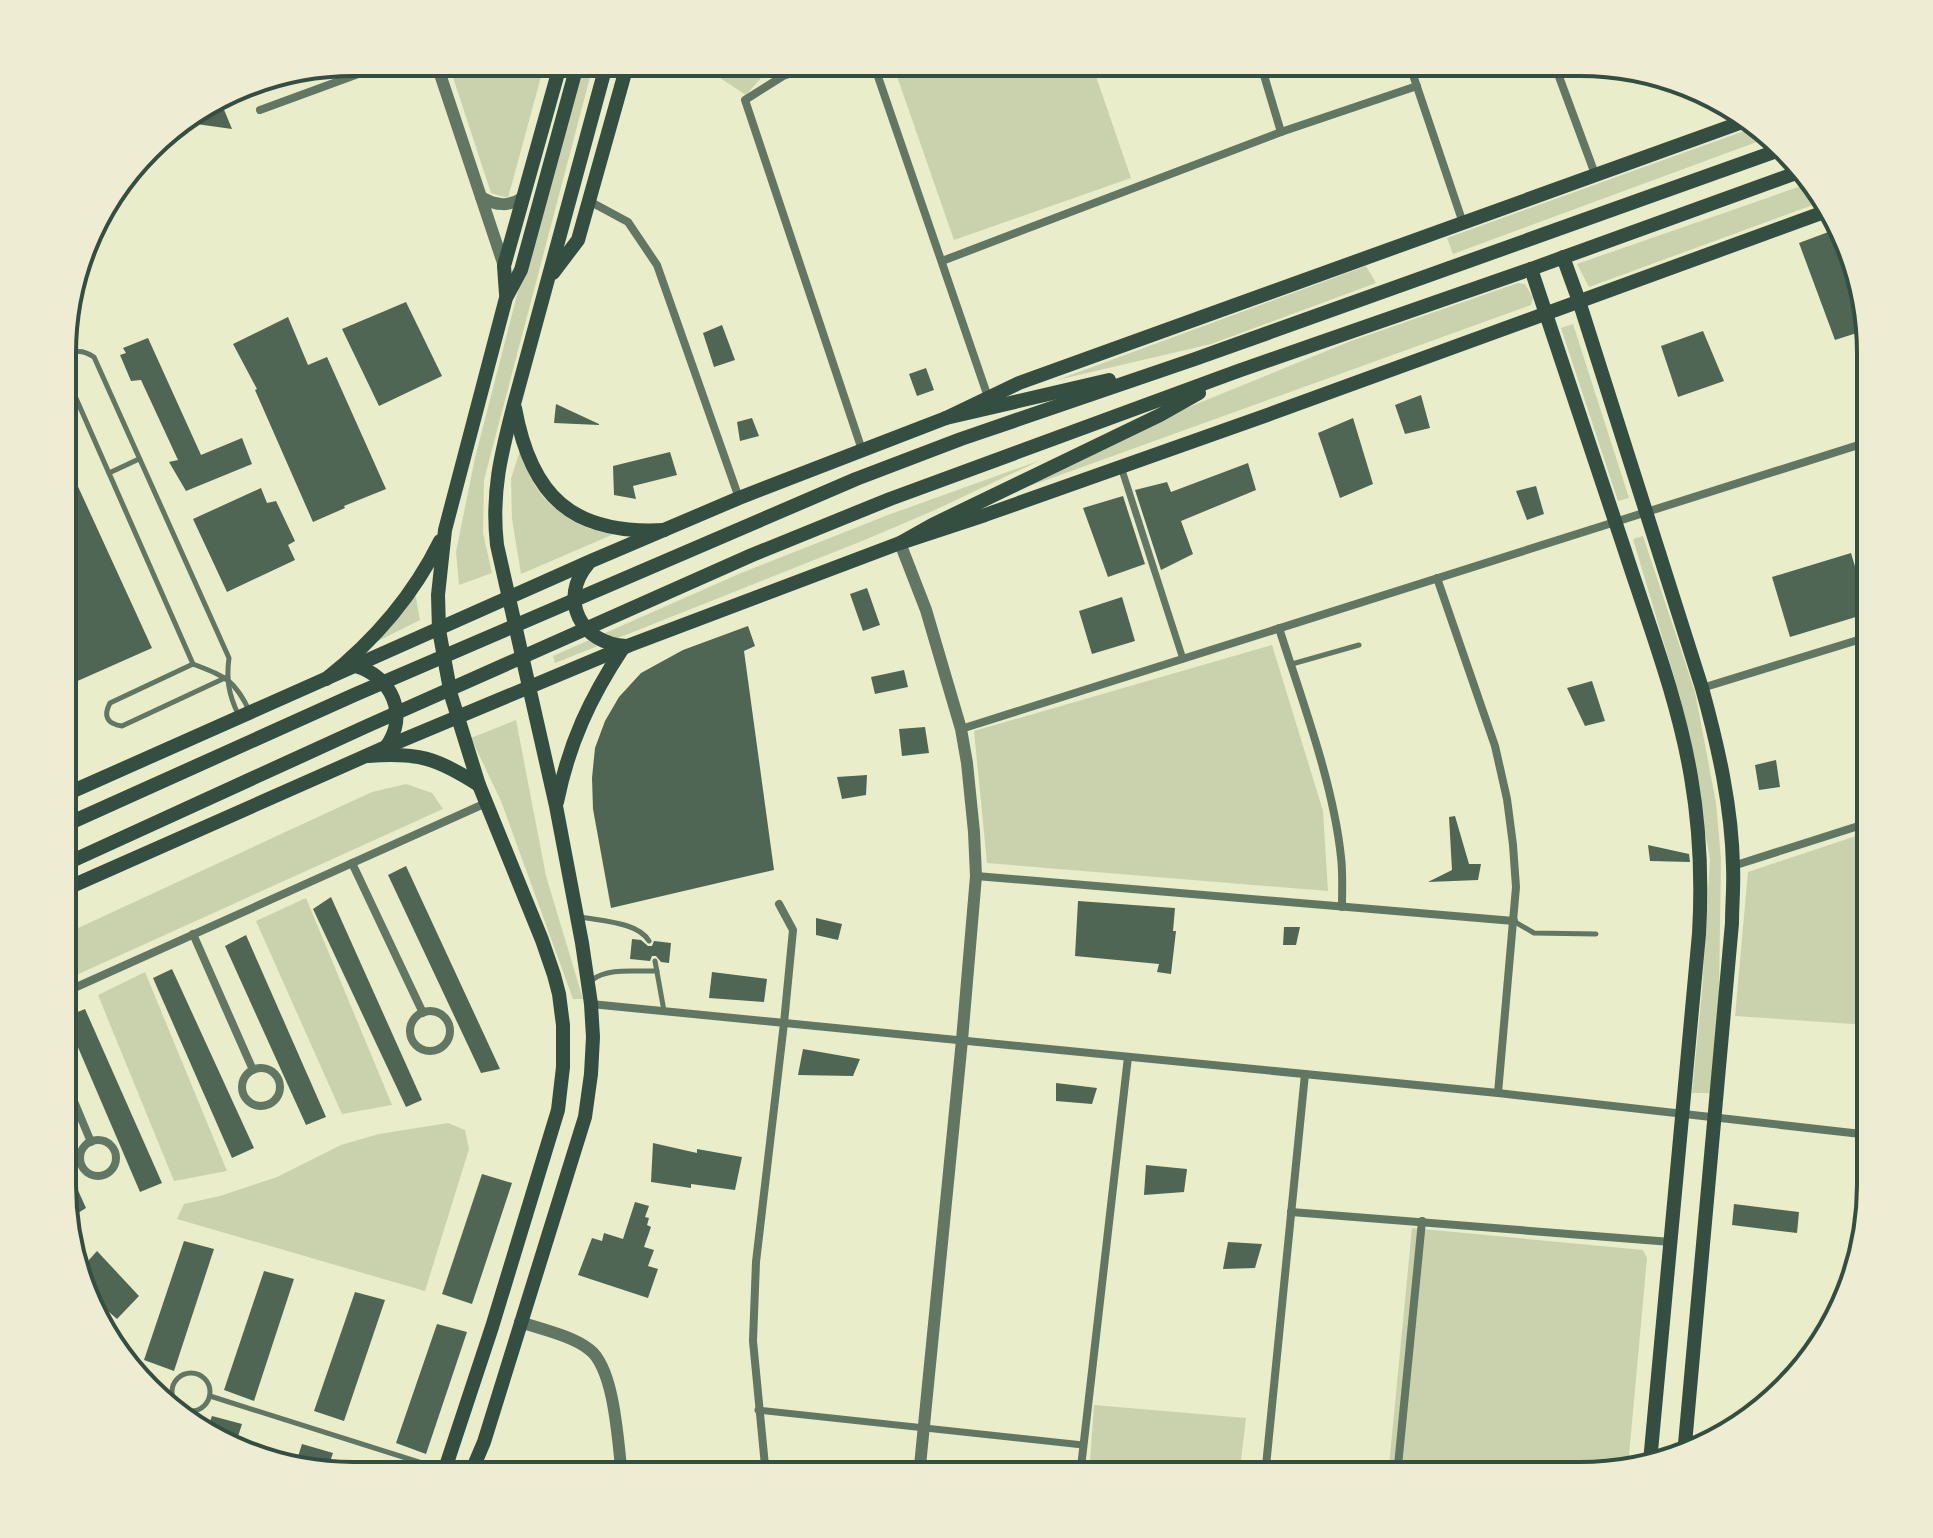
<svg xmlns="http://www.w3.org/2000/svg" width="1933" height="1538" viewBox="0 0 1933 1538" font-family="Overpass,sans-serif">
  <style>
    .green { fill: #cad2ad }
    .building { fill: #4f6655 }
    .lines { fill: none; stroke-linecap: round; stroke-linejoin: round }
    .service { stroke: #617663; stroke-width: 5 }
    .pedestrian { stroke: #617663; stroke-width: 7 }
    .minor { stroke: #617663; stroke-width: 8 }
    .tertiary { stroke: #617663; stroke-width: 12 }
    .secondary { stroke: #344e41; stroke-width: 14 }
    .primary { stroke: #344e41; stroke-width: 14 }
    .rim { fill: none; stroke: #344e41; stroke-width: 4 }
  </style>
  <rect width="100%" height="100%" fill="#e9edc9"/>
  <g class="green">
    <path d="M448,62H545L508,198L491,193Z"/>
    <path d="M577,62H594L484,480L483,533L492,573L459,585L456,552L475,458Z"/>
    <path d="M696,62H774V63L746,95Z"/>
    <path d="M892,62H1091L1131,178L954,240Z"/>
    <path d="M1758,126L1773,136L1453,254L1447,238Z"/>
    <path d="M1807,184L1821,202L1589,287L1577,264Z"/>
    <path d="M1366,266L1376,283L1211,344L1057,380Z"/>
    <path d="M1518,283L1525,284L1533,298L1531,305L1024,488L1140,427L1351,341Z"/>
    <path d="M1573,324L1629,498L1618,501L1561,328Z"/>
    <path d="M521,447C524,457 526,468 531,478C545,508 581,531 614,534L521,574L512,519L511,479Z"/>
    <path d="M1041,460L935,510L862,541L555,663L553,656L741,573L888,515Z"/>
    <path d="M1643,536L1695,692L1716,803L1721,859L1719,994L1710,1093H1692L1702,992L1710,859L1680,697L1633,539Z"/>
    <path d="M414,587L420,620L376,642Z"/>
    <path d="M1272,645L1323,811L1328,891L987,863L974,731Z"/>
    <path d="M516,720L546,876L583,999H573L501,801L471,738Z"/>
    <path d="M406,784L432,793L443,809L63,981V935L372,792Z"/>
    <path d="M1871,831L1870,1015L1868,1025L1735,1016L1748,872Z"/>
    <path d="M306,898L392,1105L342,1114L256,921Z"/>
    <path d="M145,972L227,1171L174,1181L98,995Z"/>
    <path d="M448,1123L465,1130L469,1149L425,1291L177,1219L184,1204L220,1196L277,1177L341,1145L379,1134Z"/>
    <path d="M1412,1228L1643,1250L1647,1258L1628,1466L1580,1476H1388Z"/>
    <path d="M1094,1405L1246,1418L1239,1476H1089Z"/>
  </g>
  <g class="building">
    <path d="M220,100L232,129L182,122Z"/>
    <path d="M1839,228L1849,241L1866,330L1835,340L1799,243Z"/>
    <path d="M406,302L442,376L379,406L342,329Z"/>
    <path d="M288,317L308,365L327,357L386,489L344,506L345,508L313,522L255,390L257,389L233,344Z"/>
    <path d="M722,325L735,360L714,367L703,333Z"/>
    <path d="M1703,331L1724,381L1678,397L1661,346Z"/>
    <path d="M148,338L201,455L242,438L252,464L186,491L169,462L178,460L141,380L131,381L120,355L126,353L123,348Z"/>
    <path d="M926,368L934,390L917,396L909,374Z"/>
    <path d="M1421,395L1430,428L1405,434L1395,405Z"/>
    <path d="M556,404L599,424V425L554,423Z"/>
    <path d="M752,418L759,436L740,441L737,422Z"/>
    <path d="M1353,418L1373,484L1340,498L1318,433Z"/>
    <path d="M670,452L677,475L633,486L636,499L614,495L613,466Z"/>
    <path d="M64,456L152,648L64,687Z"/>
    <path d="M1248,463L1256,490L1181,521L1193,554L1161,570L1135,490L1167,482L1171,492Z"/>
    <path d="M1536,486L1544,514L1527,520L1516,491Z"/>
    <path d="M261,488L267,503L276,501L295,541L288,545L295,560L227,592L193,519Z"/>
    <path d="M1123,496L1145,564L1108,577L1083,508Z"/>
    <path d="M1851,553L1869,613L1790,637L1772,577Z"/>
    <path d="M867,588L880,625L863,631L850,594Z"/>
    <path d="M1122,597L1135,641L1092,654L1079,611Z"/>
    <path d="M748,626L755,646L744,651L774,870L611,908L593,809L592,778L595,748L605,721L619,697L641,673L683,650Z"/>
    <path d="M904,670L908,687L875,694L871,677Z"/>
    <path d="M1592,681L1605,721L1585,726L1567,688Z"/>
    <path d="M925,727L929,753L902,756L899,729Z"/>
    <path d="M1776,760L1780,787L1759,790L1755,765Z"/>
    <path d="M867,775L866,795L842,799L837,777Z"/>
    <path d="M1455,816L1469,864H1481L1478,880L1428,882L1452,870L1449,817Z"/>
    <path d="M1648,845L1689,854L1690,862L1650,861Z"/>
    <path d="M406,866L500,1069L481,1073L388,875Z"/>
    <path d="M331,897L422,1100L406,1107L313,909Z"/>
    <path d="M1078,901L1175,908L1173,931H1176L1171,974L1157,972L1159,964L1075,956Z"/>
    <path d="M816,918L842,924L838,940L816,935Z"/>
    <path d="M1284,927H1300L1296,945H1283Z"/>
    <path d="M246,935L326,1117L306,1125L225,946Z"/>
    <path d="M632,939L641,940L648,946H652L654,941L671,943L669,963L661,962L656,956H652L650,961L630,959Z"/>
    <path d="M172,969L254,1148L232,1158L153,978Z"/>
    <path d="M712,972L767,979L764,1002L709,998Z"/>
    <path d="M85,1009L162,1183L140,1192L65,1017Z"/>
    <path d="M803,1049L860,1059L853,1076L798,1075Z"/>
    <path d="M1056,1083L1097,1088L1092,1104L1056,1101Z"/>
    <path d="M653,1143L697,1153V1149L742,1157L735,1190L691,1184V1188L651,1182Z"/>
    <path d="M63,1157L86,1208L67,1220L63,1204Z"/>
    <path d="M1146,1165L1187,1169L1184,1192L1144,1195Z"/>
    <path d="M482,1174L512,1183L472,1304L442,1294Z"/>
    <path d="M635,1202L649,1206L645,1217L649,1218L647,1225L651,1227L644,1247L654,1250L648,1266L658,1269L648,1298L578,1275L592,1238L602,1241L604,1233L623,1239Z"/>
    <path d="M1734,1204L1799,1212L1797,1233L1732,1225Z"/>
    <path d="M184,1241L214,1249L174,1371L144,1360Z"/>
    <path d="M1228,1242L1262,1244L1255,1268L1223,1269Z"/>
    <path d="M97,1251L139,1296L117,1319L86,1292L80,1270Z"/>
    <path d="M264,1271L294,1279L254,1401L224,1390Z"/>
    <path d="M355,1292L385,1300L344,1421L314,1411Z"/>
    <path d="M437,1324L467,1332L426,1454L396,1443Z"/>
    <path d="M212,1416L242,1424L234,1449L206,1432Z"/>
    <path d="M302,1444L333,1453L326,1473L295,1466Z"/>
  </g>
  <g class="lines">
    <g class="service">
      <path d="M64,368C67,349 80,348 94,357L229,658C226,680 229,695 238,714"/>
      <path d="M64,371L193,664C226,677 234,679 250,712"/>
      <path d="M109,473L139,459"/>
      <path d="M193,664L110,703C103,716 107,724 122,726L227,677"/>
      <path d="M1292,664L1359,645"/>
      <path d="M581,917C601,921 638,922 649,941"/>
      <path d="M1515,922L1534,933L1596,934"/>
      <path d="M655,961L664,1011"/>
      <path d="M592,980C608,967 637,972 657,971"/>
      <circle cx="191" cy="1392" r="19"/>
      <path d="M210,1396L444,1470"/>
    </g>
    <g class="pedestrian">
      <path d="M1121,467L1183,659"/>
      <path d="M758,1410L1083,1445"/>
    </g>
    <g class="minor">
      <path d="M824,62L783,76L745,100L862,450"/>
      <path d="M873,62L988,397"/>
      <path d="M1260,62L1281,132"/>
      <path d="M1409,63L1463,223"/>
      <path d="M1554,63L1595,174"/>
      <path d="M260,110L391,62"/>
      <path d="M589,201L628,222L657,265L739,498"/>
      <path d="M942,261L1281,132L1417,86"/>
      <path d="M1437,578L1495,746L1507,799L1513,845L1516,887L1498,1093"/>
      <path d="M1279,628C1302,701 1333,782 1341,857C1343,873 1342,890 1342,907"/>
      <path d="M1702,688L1871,636"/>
      <path d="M961,729L1871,441"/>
      <path d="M352,863L423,1013"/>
      <path d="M1733,866L1871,822"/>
      <path d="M976,876L1514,921"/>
      <path d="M193,934L253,1070"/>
      <path d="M63,993L486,803"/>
      <path d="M591,1004L1498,1093L1870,1135"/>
      <circle cx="430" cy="1031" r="20"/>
      <circle cx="261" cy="1087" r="19"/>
      <path d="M63,1075L91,1142"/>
      <circle cx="98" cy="1158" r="18"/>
      <path d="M1291,1212L1671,1242"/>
      <path d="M766,1476L753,1341L756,1262L784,1023L793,930L779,904"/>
      <path d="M1080,1476L1128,1057"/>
      <path d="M1265,1476L1305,1074"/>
      <path d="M1397,1476L1422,1221"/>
    </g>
    <g class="tertiary">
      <path d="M436,62L504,266"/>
      <path d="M481,197C496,206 509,207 524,197"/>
      <path d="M900,543L926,610L961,729L967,763L974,832L976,876L962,1040L919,1476"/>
      <path d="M520,1322C541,1329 573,1336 590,1350C615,1370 618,1444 622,1476"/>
    </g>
    <g class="secondary">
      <path d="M1563,257L1579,301L1702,688C1718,746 1732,807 1733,867C1734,885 1732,904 1732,923L1684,1455"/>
      <path d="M1531,269C1562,363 1594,457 1625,551C1649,625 1678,700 1691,777C1700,829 1702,882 1699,934L1650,1462"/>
      <path d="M588,564C558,599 581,644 626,646"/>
      <path d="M356,666C392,677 409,715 386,747"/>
      <path d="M64,795L591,561L739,498L946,418L1019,383L1748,120"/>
      <path d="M63,890L386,747L630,645L900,543L985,515L1270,414L1827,211"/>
    </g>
    <g class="primary">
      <path d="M553,273L578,240L628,62"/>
      <path d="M506,294L504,266L561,62"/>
      <path d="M515,408C531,496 572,535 664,530"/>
      <path d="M946,418L1109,380"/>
      <path d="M900,543L932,525L1160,415L1199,393"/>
      <path d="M326,679C374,641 413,596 440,541"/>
      <path d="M368,756C418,752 437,758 479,785"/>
      <path d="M557,802C569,743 590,698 623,648"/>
      <path d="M63,826L354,695L856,479L961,439L1195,359L1782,149"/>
      <path d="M63,865L367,726L752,555L890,499L1238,371L1531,269L1799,172"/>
      <path d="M443,1475L492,1327L558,1110L563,1067V1025L559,994L554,975L542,940L479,785L451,695L439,630L438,595L445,530L506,298L521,270L578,62"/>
      <path d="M470,1475L484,1442L585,1117L591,1074L593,1037L591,1004L582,943L556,806L497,545C491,493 501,454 514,404L607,62"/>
    </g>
  </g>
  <path d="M0 0H1933V1538H0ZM353 76H1580A277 277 0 0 1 1857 353V1185A277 277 0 0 1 1580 1462H353A277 277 0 0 1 76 1185V353A277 277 0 0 1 353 76Z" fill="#eeecd3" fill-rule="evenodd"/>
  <path class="rim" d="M353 76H1580A277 277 0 0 1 1857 353V1185A277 277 0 0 1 1580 1462H353A277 277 0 0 1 76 1185V353A277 277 0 0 1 353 76Z"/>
</svg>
